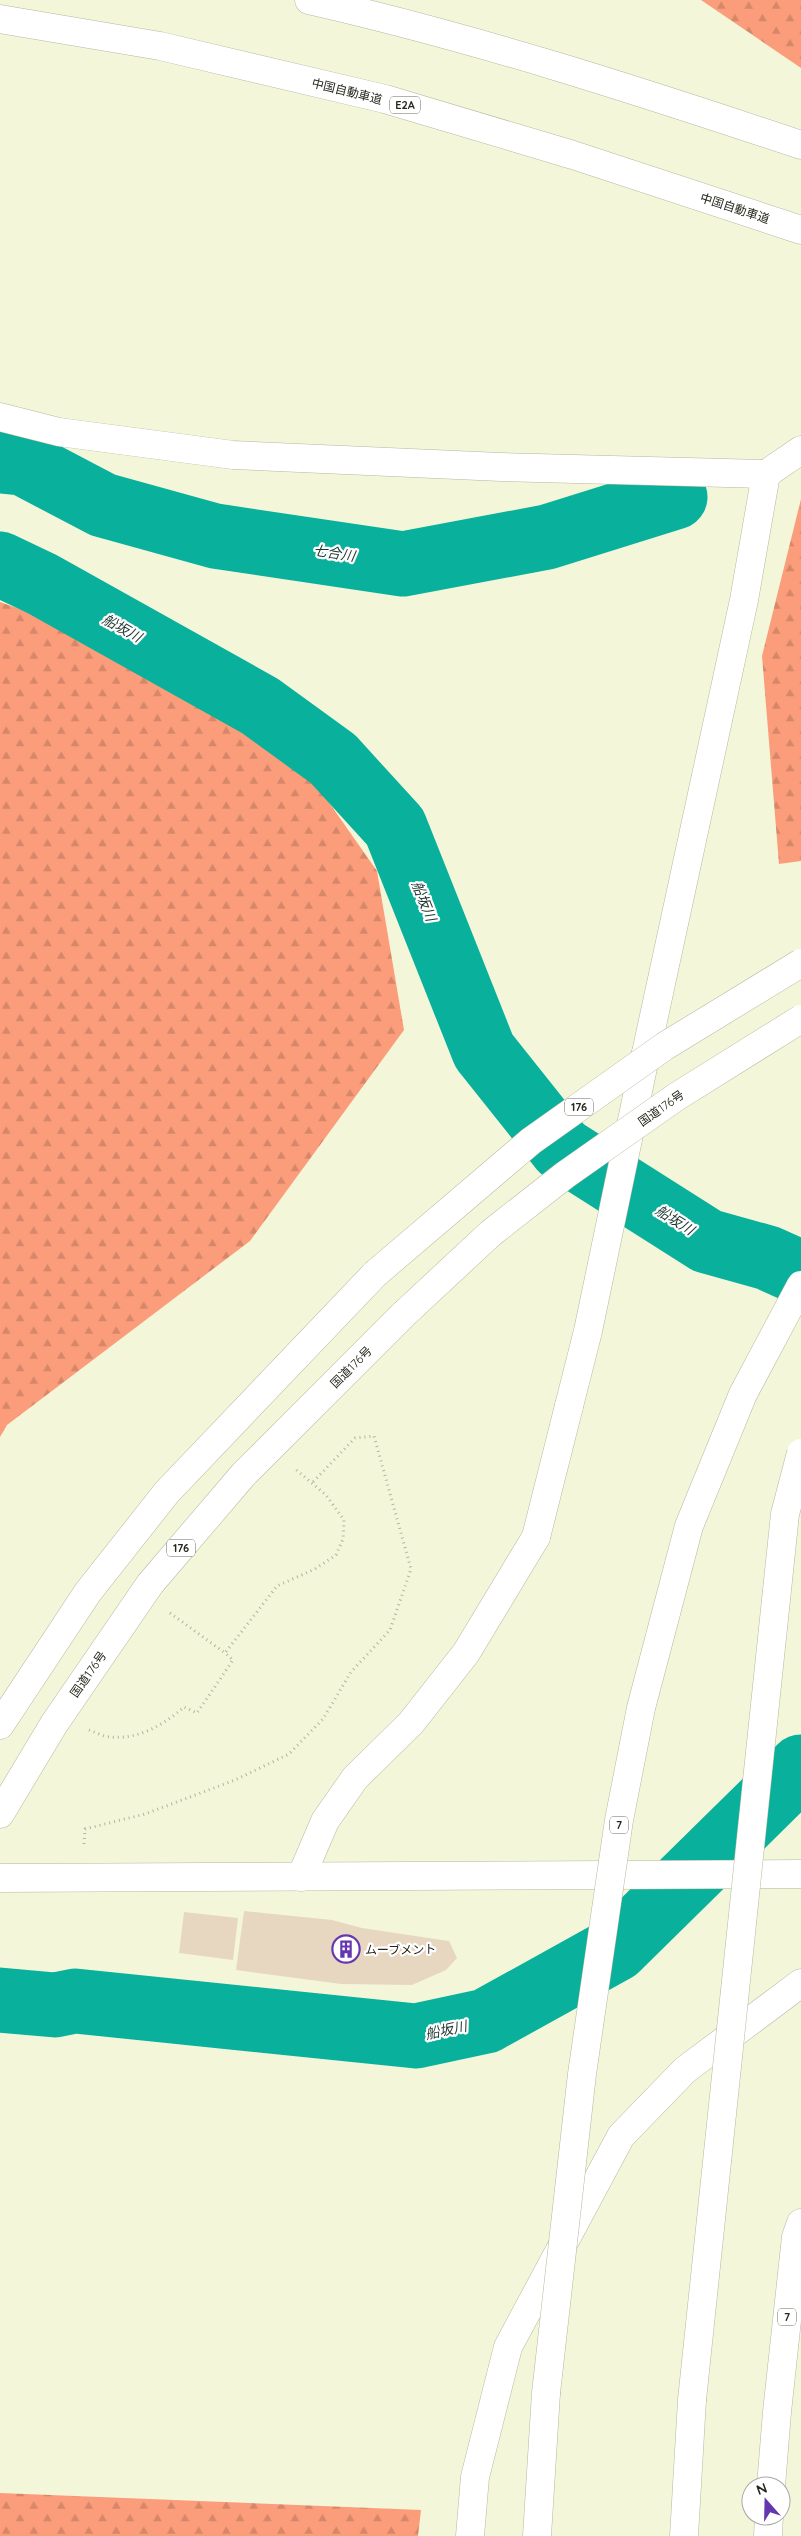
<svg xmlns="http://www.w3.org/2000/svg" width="801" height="2536" viewBox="0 0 801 2536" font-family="Quicksand,'Noto Sans JP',sans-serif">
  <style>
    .forest { fill: url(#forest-firs) }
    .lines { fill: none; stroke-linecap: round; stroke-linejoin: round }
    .river { stroke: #09b19c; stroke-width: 65 }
    .building { fill: #e8d7c0 }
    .street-casing { stroke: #b6b89e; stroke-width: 29 }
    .secondary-casing { stroke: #b6b89e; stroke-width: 29 }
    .highway-casing { stroke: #b6b89e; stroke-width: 29 }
    .path { stroke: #b2b49e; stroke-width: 3; stroke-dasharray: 1 4; stroke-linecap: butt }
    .street { stroke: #fff; stroke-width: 28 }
    .secondary { stroke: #fff; stroke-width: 28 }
    .highway { stroke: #fff; stroke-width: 28 }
    .highway-bridge-casing { stroke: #b6b89e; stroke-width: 29; stroke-linecap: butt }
    .highway-bridge { stroke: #fff; stroke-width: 28 }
    .labels { text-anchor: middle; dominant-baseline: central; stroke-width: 4.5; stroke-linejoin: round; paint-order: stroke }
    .shield { fill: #fff; stroke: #676861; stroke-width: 1 }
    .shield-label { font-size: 11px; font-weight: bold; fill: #26271d }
    .street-label { font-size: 12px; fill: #26271d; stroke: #fff }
    .poi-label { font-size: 12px; fill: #26271d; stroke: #fff; text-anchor: start }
    .water-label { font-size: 14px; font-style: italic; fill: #1f3631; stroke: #fff }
  </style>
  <defs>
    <pattern id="forest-firs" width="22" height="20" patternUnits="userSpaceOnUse" patternTransform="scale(1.25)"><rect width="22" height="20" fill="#fb9d7a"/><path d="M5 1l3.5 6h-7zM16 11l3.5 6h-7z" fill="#d78769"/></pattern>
  </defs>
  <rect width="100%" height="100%" fill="#f4f6da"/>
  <g class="forest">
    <path d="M701,0H801V68Z"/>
    <path d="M801,499V861L779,864L762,656Z"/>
    <path d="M0,602L251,691L377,871L404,1030L250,1241L7,1425L0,1437Z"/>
    <path d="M0,2493L421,2510L418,2536H0Z"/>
  </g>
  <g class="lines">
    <g class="river">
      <path d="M0,461L23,463L103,505L215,536L403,564L547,537L675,497"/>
      <path d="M0,564L42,584L260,706L333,759L395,827L484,1051L562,1149L707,1241L768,1258L801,1273"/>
      <path d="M0,2000L55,2005L75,2001L416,2036L486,2021L616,1949L801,1767"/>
    </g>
  </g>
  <g class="building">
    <path d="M244,1911L332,1920L362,1928L449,1941L457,1958L446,1970L412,1985L341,1984L236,1970Z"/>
    <path d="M184,1912L238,1918L233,1960L179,1953Z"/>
  </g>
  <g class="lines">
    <g class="street-casing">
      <g id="street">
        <path d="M0,417L59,432L233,455L501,467L766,474"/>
        <path d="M646,1053L744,600L766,474L801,450"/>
        <path d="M536,1537L569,1406"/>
      </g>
    </g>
    <g class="secondary-casing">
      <g id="secondary">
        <path d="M569,1406L588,1331L646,1053"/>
        <path d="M301,1877L325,1821L355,1778L411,1723L466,1653L536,1537"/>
        <path d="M0,1878L801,1874"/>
      </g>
    </g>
    <g class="highway-casing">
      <g id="highway">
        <path d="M309,0C476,38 639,91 801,145"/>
        <path d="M0,19L160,46L385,99L573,155L801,230"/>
        <path d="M0,1725L88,1592L167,1492L375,1274"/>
        <path d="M0,1814L54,1724L150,1584L243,1475L404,1314"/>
        <path d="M771,2486L777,2412L796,2237L801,2223"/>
        <path d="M470,2536L475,2477L508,2347L621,2136L685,2070L801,1983"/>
        <path d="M537,2536L546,2393"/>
        <path d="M684,2536L692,2400"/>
        <path d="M768,2536L769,2516"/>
      </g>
    </g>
    <g class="path">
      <path d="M170,1613L225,1653"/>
      <path d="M89,1730C95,1732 104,1737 111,1737C138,1740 165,1724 184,1707L197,1713L233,1660L225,1653L277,1586L315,1569L336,1555L343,1539L344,1520L326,1495L294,1468"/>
      <path d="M84,1844L85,1829L145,1814L235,1780L289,1754L323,1719L351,1672L390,1630L411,1569L374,1436L355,1438L312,1483"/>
    </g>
    <use href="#street" class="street"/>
    <use href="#secondary" class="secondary"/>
    <use href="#highway" class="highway"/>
    <g class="highway-bridge-casing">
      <g id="highway-bridge">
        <path d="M375,1274L531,1141L665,1046L801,963"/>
        <path d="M404,1314L491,1233L565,1175L676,1097L801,1019"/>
        <path d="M546,2393L582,2074L619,1820L641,1708L689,1526L743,1394L801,1285"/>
        <path d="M692,2400L785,1514L801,1453"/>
      </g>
    </g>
    <use href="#highway-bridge" class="highway-bridge"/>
  </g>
  <defs>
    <g id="building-ring" transform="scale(1.4375)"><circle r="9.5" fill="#fff" stroke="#6537ae" stroke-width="1.5"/><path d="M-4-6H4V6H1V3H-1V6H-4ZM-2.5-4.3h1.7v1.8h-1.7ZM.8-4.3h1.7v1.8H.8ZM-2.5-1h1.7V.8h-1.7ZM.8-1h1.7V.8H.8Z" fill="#6537ae"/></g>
  </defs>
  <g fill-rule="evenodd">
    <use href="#building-ring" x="346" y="1949"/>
  </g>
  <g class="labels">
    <g class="shield">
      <rect x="390" y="96.5" width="30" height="17" rx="4"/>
      <rect x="565" y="1098.5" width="28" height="17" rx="4"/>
      <rect x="167" y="1539.5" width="28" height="17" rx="4"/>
      <rect x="610" y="1816.5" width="18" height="17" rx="4"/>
      <rect x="778" y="2308.5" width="18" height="17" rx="4"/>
    </g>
    <g class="shield-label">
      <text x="405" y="105">E2A</text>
      <text x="579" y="1107">176</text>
      <text x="181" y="1548">176</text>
      <text x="619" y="1825">7</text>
      <text x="787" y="2317">7</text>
    </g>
    <g class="street-label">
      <text transform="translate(347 91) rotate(14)">中国自動車道</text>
      <text transform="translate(735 208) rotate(18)">中国自動車道</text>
      <text transform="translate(661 1108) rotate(-35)">国道176号</text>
      <text transform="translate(351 1367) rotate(-45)">国道176号</text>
      <text transform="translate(88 1674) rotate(-55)">国道176号</text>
    </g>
    <g class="poi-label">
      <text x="365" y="1949">ムーブメント</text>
    </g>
    <g class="water-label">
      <text transform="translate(334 553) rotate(9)">七合川</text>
      <text transform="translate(122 628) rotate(29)">船坂川</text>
      <text transform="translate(424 901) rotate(68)">船坂川</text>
      <text transform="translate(675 1220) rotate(32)">船坂川</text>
      <text transform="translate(446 2030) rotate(-12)">船坂川</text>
    </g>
  </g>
  <g transform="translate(766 2501) rotate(340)"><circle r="24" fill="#ffffff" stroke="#a8a9a5"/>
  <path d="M0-4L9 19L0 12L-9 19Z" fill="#6537ae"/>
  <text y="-8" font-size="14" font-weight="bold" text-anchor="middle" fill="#26271d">N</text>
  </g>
</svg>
